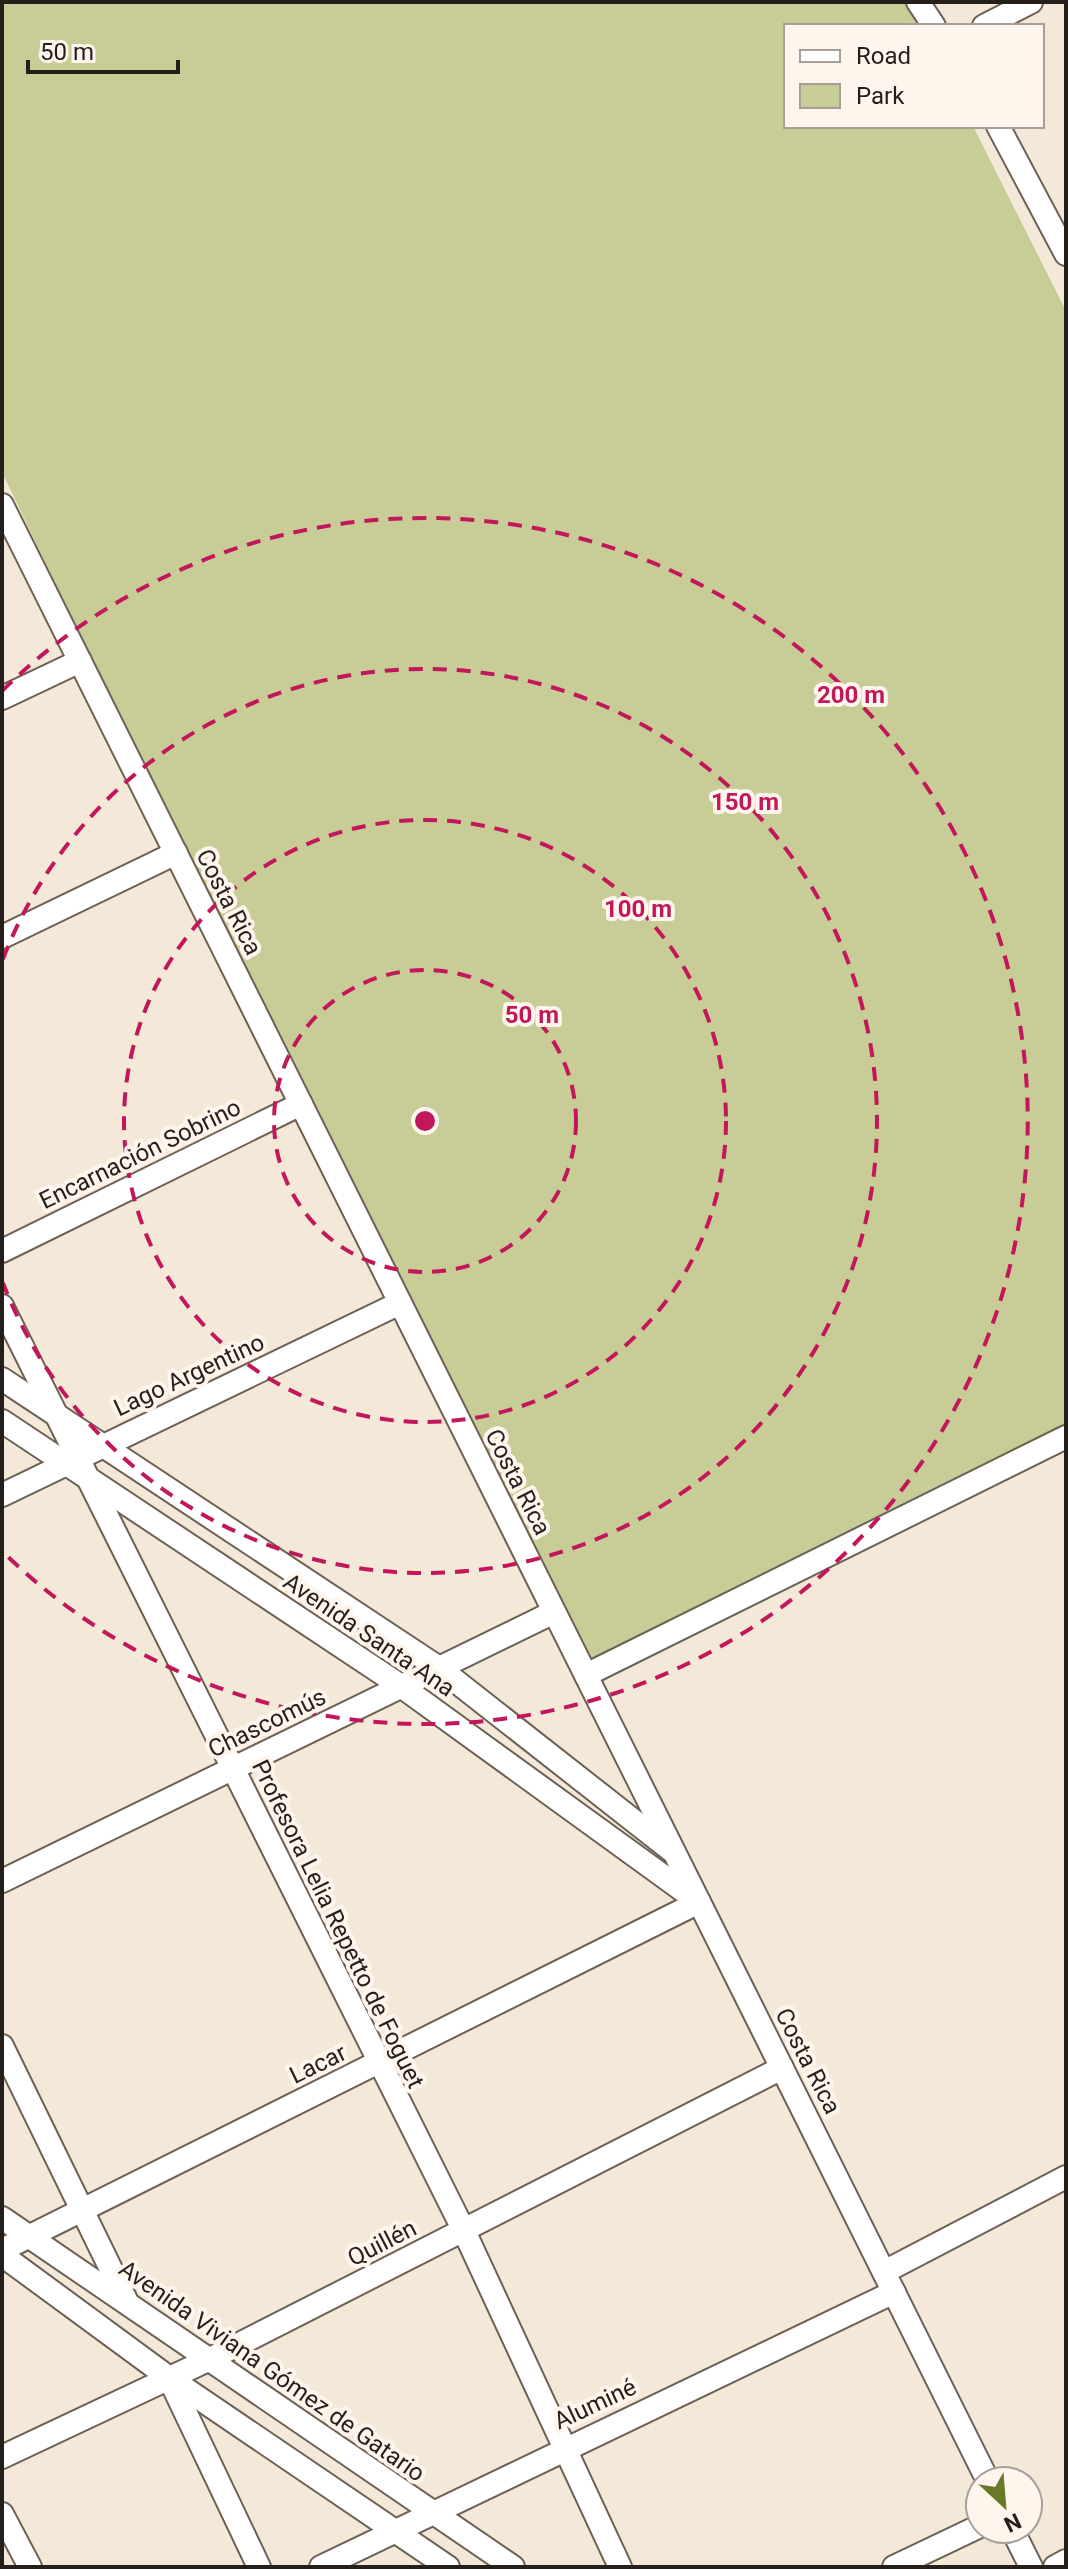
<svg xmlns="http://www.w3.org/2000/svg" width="1068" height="2569" viewBox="0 0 1068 2569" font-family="Roboto,sans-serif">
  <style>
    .green { fill: #c8cd98 }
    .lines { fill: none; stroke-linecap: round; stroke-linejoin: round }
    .street-casing { stroke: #6c6154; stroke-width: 26 }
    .street { stroke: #fff; stroke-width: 22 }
    .ring { fill: none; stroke: #c2185b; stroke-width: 4; stroke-dasharray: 14 10 }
    .labels { text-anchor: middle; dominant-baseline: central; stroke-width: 8; stroke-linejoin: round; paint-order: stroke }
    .street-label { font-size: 24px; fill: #241f1a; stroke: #fef6ed }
    .centre { fill: #c2185b; stroke: #fef6ed; stroke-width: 4 }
    .ring-label { font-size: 24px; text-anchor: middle; font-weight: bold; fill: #c2185b; stroke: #fef6ed; stroke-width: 8; stroke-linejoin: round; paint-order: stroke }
  </style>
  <rect width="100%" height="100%" fill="#f4e8d9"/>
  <path class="green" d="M2,2H905L918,26H786V126H973L1066,311V1434L589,1666L180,844L2,472Z"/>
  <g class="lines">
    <g class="street-casing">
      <g id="street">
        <path d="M918,2L934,26"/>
        <path d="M984,26L1031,2"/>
        <path d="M998,126L1066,254"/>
        <path d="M2,505L988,2481"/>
        <path d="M2,698L80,661"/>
        <path d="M2,937L176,853"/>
        <path d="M2,1251L301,1104"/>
        <path d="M2,1306L464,2231L620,2567"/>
        <path d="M2,1379L439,1668L671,1850"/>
        <path d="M2,1421L401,1686L699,1902L2,2250"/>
        <path d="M2,1495L400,1303"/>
        <path d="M586,1675L1066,1437"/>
        <path d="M2,1881L554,1612"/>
        <path d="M2,2046L126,2300"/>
        <path d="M2,2218L513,2567"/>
        <path d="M2,2255L168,2377L448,2567"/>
        <path d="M884,2272L1066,2177"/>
        <path d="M169,2378L259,2567"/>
        <path d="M2,2457L210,2359L782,2068"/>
        <path d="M2,2514L30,2567"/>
        <path d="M1012,2529L1031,2567"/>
        <path d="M321,2567L894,2292"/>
        <path d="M894,2567L980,2526"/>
        <path d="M1055,2567L1066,2561"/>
      </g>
    </g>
    <use href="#street" class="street"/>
  </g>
  <g class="ring">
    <circle cx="425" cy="1121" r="151"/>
    <circle cx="425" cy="1121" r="301"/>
    <path d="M3 959A452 452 0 1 1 3 1283"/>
    <path d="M2 691A603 603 0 1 1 2 1551"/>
  </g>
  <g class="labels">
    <g class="street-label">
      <text transform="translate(229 902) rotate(63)">Costa Rica</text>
      <text transform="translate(140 1154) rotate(-26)">Encarnación Sobrino</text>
      <text transform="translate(189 1375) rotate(-25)">Lago Argentino</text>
      <text transform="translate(518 1482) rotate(63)">Costa Rica</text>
      <text transform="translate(369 1635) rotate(34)">Avenida Santa Ana</text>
      <text transform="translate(267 1723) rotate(-26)">Chascomús</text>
      <text transform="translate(338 1924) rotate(64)">Profesora Lelia Repetto de Foguet</text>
      <text transform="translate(808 2061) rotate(63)">Costa Rica</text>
      <text transform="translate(318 2064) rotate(-26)">Lacar</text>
      <text transform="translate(382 2243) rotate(-27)">Quillén</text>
      <text transform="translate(272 2371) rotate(35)">Avenida Viviana Gómez de Gatario</text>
      <text transform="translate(595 2404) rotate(-25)">Aluminé</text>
    </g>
  </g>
  <circle cx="425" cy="1121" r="12" class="centre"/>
  <g class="ring-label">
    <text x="851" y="703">200 m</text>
    <text x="745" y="810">150 m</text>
    <text x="638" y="917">100 m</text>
    <text x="532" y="1023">50 m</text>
  </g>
  <rect width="1068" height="2569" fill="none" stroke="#241f1a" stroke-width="8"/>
  <rect x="784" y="24" width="260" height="104" fill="#fef6ed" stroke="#a7a099" stroke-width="2"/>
  <rect x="800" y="50" width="40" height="12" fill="#ffffff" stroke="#a7a099" stroke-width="2"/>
  <text x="856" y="64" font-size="24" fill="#241f1a">Road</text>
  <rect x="800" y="84" width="40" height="24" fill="#c8cd98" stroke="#a7a099" stroke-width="2"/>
  <text x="856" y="104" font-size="24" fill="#241f1a">Park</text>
  <g transform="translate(1004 2505) rotate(154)"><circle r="38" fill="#fef6ed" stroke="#a7a099" stroke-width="2"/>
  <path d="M0-6L14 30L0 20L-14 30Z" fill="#697927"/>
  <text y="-12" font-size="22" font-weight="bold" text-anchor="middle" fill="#241f1a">N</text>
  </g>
  <path d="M28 60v12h150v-12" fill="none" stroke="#241f1a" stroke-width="4"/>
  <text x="40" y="60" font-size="24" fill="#241f1a" stroke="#fef6ed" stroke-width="6" paint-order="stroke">50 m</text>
</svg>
